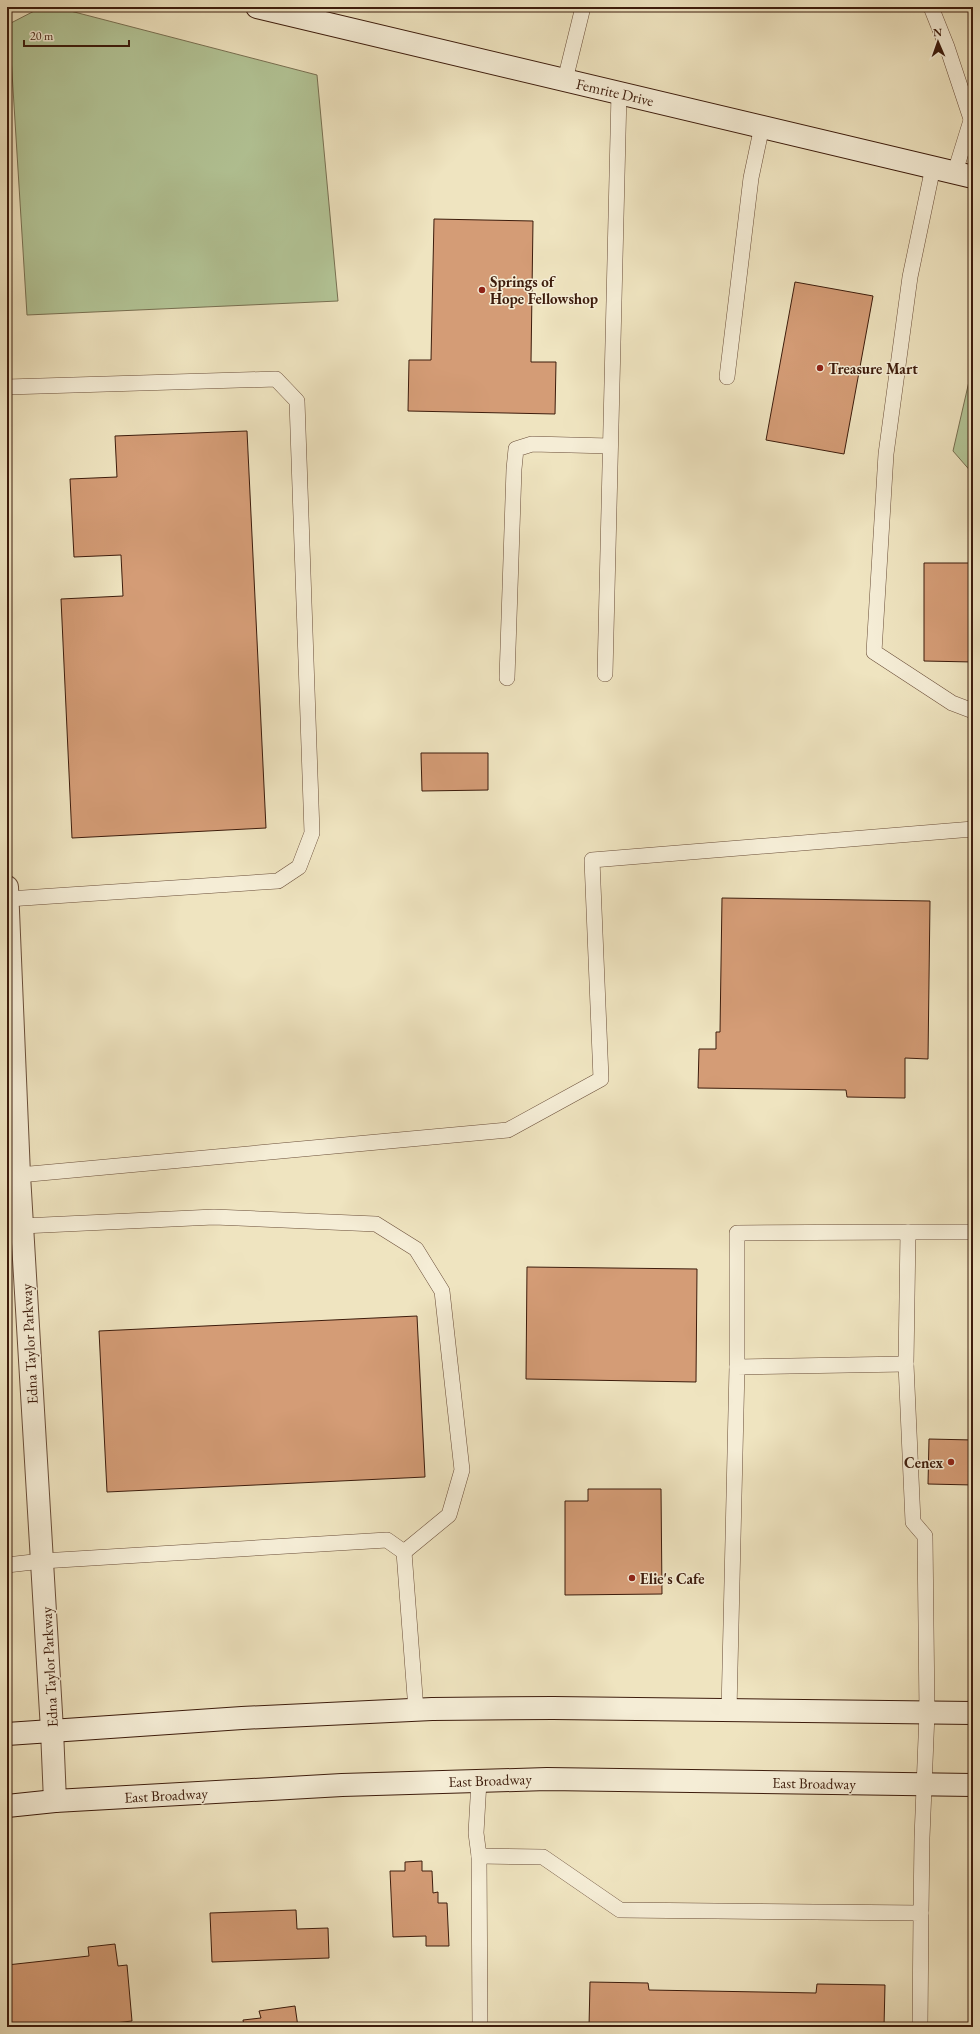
<svg xmlns="http://www.w3.org/2000/svg" width="980" height="2034" viewBox="0 0 980 2034" font-family="'EB Garamond',serif">
  <style>
    .green { fill: #b3c597; stroke: #787052 }
    .building { fill: #d49c76; stroke: #3d1c0c }
    .lines { fill: none; stroke-linecap: round; stroke-linejoin: round }
    .lane-casing { stroke: #6a4e39; stroke-width: 16 }
    .street-casing { stroke: #6a4e39; stroke-width: 24 }
    .secondary-casing { stroke: #3d1c0c; stroke-width: 24 }
    .lane { stroke: #f5edd6; stroke-width: 15 }
    .street { stroke: #f5edd6; stroke-width: 22 }
    .secondary { stroke: #f5edd6; stroke-width: 22 }
    .poi-dot { fill: #8f2418; stroke: #f5edd6; stroke-width: 1.5 }
    .labels { text-anchor: middle; dominant-baseline: central; stroke-width: 3; stroke-linejoin: round; paint-order: stroke }
    .street-label { font-size: 15px; fill: #3d1c0c; stroke: #f5edd6 }
    .poi-label { font-size: 15px; font-weight: bold; fill: #3d1c0c; stroke: #f5edd6; text-anchor: start }
  </style>
  <rect width="100%" height="100%" fill="#efe4c0"/>
  <filter id="stains"><feTurbulence type="fractalNoise" baseFrequency=".005" numOctaves="4"/><feColorMatrix values="0 0 0 0 .2 0 0 0 0 .09 0 0 0 0 .02 0 0 0 .5 -.17"/></filter>
  <radialGradient id="worn" r=".72"><stop offset=".6" stop-color="#630" stop-opacity="0"/><stop offset="1" stop-color="#630" stop-opacity=".3"/></radialGradient>
  <g class="green">
    <path d="M42,7H55L317,75L338,301L27,315L9,24Z"/>
    <path d="M973,364V474L953,451Z"/>
  </g>
  <g class="building">
    <path d="M434,219L533,221L531,362H556L555,414L408,411L409,360H431Z"/>
    <path d="M795,282L873,296L844,454L766,440Z"/>
    <path d="M247,431L266,828L72,838L61,599L123,596L121,555L74,557L70,479L117,477L115,436Z"/>
    <path d="M924,563H973V662L924,661Z"/>
    <path d="M421,753H488V790L422,791Z"/>
    <path d="M722,898L930,901L928,1059L905,1058V1098L847,1097L846,1090L698,1088L699,1049H716V1032H720Z"/>
    <path d="M527,1267L697,1269L696,1382L526,1379Z"/>
    <path d="M417,1316L425,1477L107,1492L99,1331Z"/>
    <path d="M929,1439L973,1440V1485L928,1484Z"/>
    <path d="M588,1489H661L662,1594L565,1595V1501H588Z"/>
    <path d="M422,1861V1871H432L433,1893L438,1892V1903H447L449,1946H426V1936L393,1937L390,1871H405V1862Z"/>
    <path d="M296,1910L297,1929L328,1928L329,1958L212,1962L210,1913Z"/>
    <path d="M115,1944L118,1966L127,1965L132,2021L106,2024V2027H7V1965L89,1956L88,1947Z"/>
    <path d="M590,1982L648,1983L649,1990L816,1993L817,1984L885,1985L884,2027H589Z"/>
    <path d="M295,2006L298,2027H244L243,2020L261,2018L259,2011Z"/>
  </g>
  <g class="lines">
    <g class="lane-casing">
      <g id="lane">
        <path d="M931,7L947,47L971,119"/>
        <path d="M565,80L583,7"/>
        <path d="M933,167L910,277L886,454L874,652L952,703L973,711"/>
        <path d="M955,172L973,114"/>
        <path d="M727,377L751,178L762,126"/>
        <path d="M7,387L276,379L297,401L312,833L299,867L278,881L8,899"/>
        <path d="M605,674L619,93"/>
        <path d="M507,678L514,469L516,449L532,444L610,446"/>
        <path d="M19,1175L508,1130L601,1079L592,860L973,829"/>
        <path d="M22,1226L214,1217L376,1224L416,1249L442,1291L462,1470L449,1515L404,1552"/>
        <path d="M737,1367V1233L908,1232"/>
        <path d="M7,1565L42,1561L387,1540L404,1552L416,1710"/>
        <path d="M729,1711L737,1367L906,1364"/>
        <path d="M479,1781L476,1833L479,1856L480,2027"/>
        <path d="M479,1856L543,1857L620,1910L921,1913L920,2027"/>
        <path d="M921,1913L922,1838L927,1713L925,1536L913,1522L906,1364L908,1232H973"/>
      </g>
    </g>
    <g class="street-casing">
      <path id="street" d="M7,887L19,1175L52,1730L55,1801"/>
    </g>
    <g class="secondary-casing">
      <g id="secondary">
        <path d="M257,7L973,177"/>
        <path d="M7,1734L242,1718L432,1709L553,1708L973,1713"/>
        <path d="M7,1806L55,1801L342,1785L547,1779L973,1785"/>
      </g>
    </g>
    <use href="#lane" class="lane"/>
    <use href="#street" class="street"/>
    <use href="#secondary" class="secondary"/>
  </g>
  <g class="poi-dot">
    <circle cx="482" cy="290" r="4"/>
    <circle cx="820" cy="368" r="4"/>
    <circle cx="951" cy="1462" r="4"/>
    <circle cx="632" cy="1578" r="4"/>
  </g>
  <g class="labels">
    <g class="street-label">
      <text transform="translate(615 92) rotate(13)">Femrite Drive</text>
      <text transform="translate(29 1344) rotate(-93)">Edna Taylor Parkway</text>
      <text transform="translate(49 1667) rotate(-93)">Edna Taylor Parkway</text>
      <text transform="translate(490 1780) rotate(-2)">East Broadway</text>
      <text transform="translate(814 1783) rotate(1)">East Broadway</text>
      <text transform="translate(166 1795) rotate(-3)">East Broadway</text>
    </g>
    <g class="poi-label">
      <text x="490" y="281">Springs of<tspan x="490" dy="17">Hope Fellowshop</tspan></text>
      <text x="828" y="368">Treasure Mart</text>
      <text x="943" y="1462" text-anchor="end">Cenex</text>
      <text x="640" y="1578">Elie's Cafe</text>
    </g>
  </g>
  <rect width="980" height="2034" fill="none" stroke="#efe4c0" stroke-width="24"/>
  <rect x="8" y="8" width="964" height="2018" fill="none" stroke="#3d1c0c" stroke-width="2"/>
  <rect x="12" y="12" width="956" height="2010" fill="none" stroke="#3d1c0c"/>
  <g transform="translate(938 42) rotate(358)" stroke="#f5edd6" stroke-width="3" paint-order="stroke">
  <path d="M0-3L7 15L0 10L-7 15Z" fill="#3d1c0c"/>
  <text y="-6" font-size="11" font-weight="bold" text-anchor="middle" fill="#3d1c0c">N</text>
  </g>
  <path d="M24 40v6h105v-6" fill="none" stroke="#3d1c0c" stroke-width="2"/>
  <text x="30" y="40" font-size="12" fill="#3d1c0c" stroke="#f5edd6" stroke-width="3" paint-order="stroke">20 m</text>
  <rect width="100%" height="100%" filter="url(#stains)"/>
  <rect width="100%" height="100%" fill="url(#worn)"/>
</svg>
